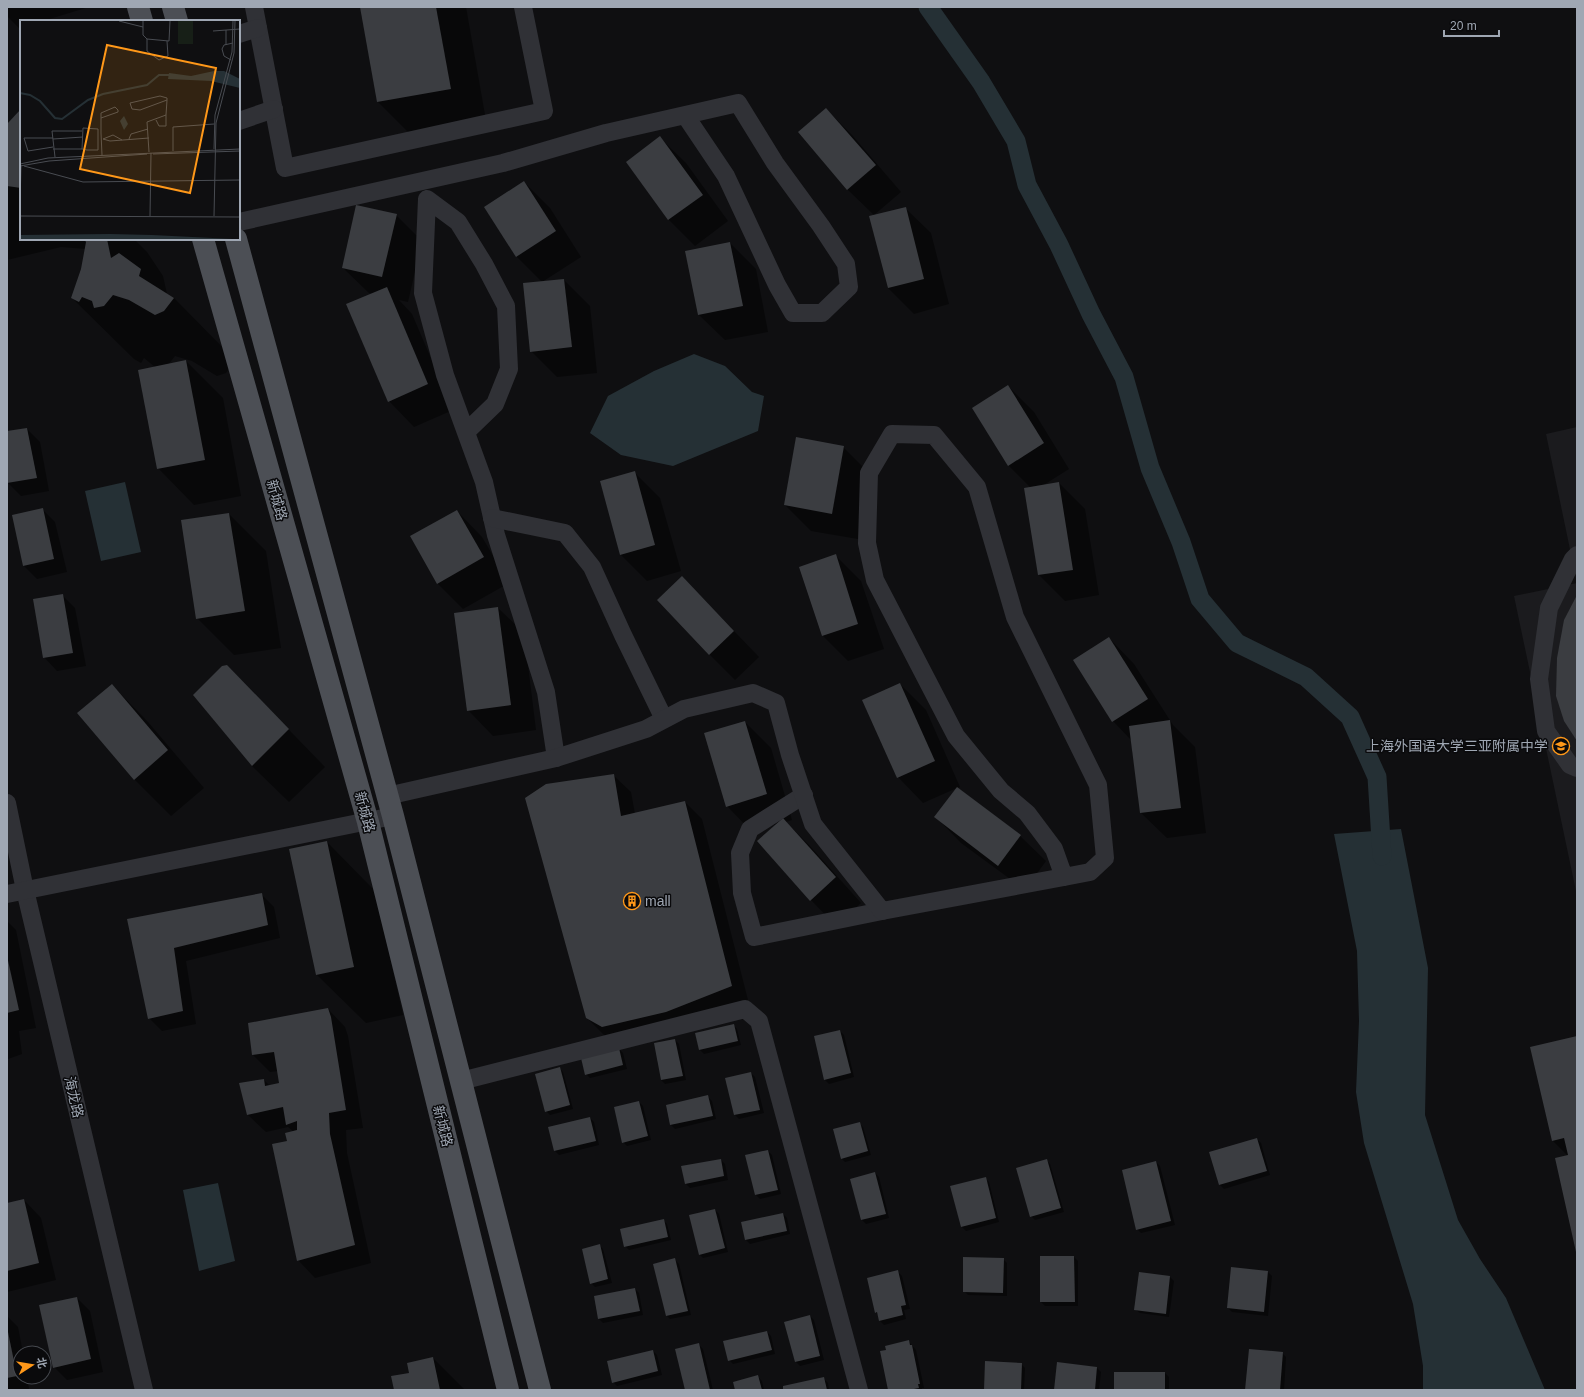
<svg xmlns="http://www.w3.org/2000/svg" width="1584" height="1397" viewBox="0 0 1584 1397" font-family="Helvetica,'Noto Sans SC',sans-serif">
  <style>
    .built { fill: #1b1b1e }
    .water { fill: #253035 }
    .shadow { fill: #0007 }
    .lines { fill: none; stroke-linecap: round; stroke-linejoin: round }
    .canal { stroke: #253035; stroke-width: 19 }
    .building { fill: #3b3d41 }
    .minor { stroke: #303136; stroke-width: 18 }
    .major { stroke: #4c4f55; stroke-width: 22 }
    .labels { text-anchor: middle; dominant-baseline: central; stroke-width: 3; stroke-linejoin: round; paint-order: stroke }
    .street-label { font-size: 14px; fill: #9fa7b3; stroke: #0a0a0c }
    .poi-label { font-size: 14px; fill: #9fa7b3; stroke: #0a0a0c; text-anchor: end }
    .inset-river { fill: none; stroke: #253035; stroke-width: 2 }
    .inset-road { fill: none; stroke: #494c52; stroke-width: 1 }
    .view { fill: #ff9819; fill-opacity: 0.15; stroke: #ff9819; stroke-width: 2 }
    .inset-edge { fill: none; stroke: #9fa7b3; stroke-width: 2 }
  </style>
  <rect width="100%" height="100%" fill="#0f0f11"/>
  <path class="built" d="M1577,427V896L1514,596L1577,583L1546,434Z"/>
  <g class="water">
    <path d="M694,354L725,366L752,392L764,396L758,431L673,466L621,455L590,433L608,396L654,371Z"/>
    <path d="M125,482L141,552L101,561L85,491Z"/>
    <path d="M1401,829L1428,968L1425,1115L1458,1220L1480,1259L1506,1298L1545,1390H1423V1366L1413,1304L1364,1143L1356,1092L1359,1021L1357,951L1334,834Z"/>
    <path d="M218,1183L235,1261L199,1271L183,1190Z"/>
  </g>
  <g class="shadow">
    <path d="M7,7H89L43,21H21V28H19L7,16Z"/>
    <path d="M361,7H466L487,126L415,139L378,102Z"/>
    <path d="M826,109L852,135L901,192L874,215L848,190L799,133Z"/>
    <path d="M21,111V239H134L147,252L163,276L167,294L174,298L235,360L226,373L217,376L192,361L175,356L168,365L186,361L223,398L241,496L194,505L158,468L155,367L144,358L141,363L134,359L72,298L82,269L86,249L61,247L7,260V125Z"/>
    <path d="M660,138L686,163L728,221L695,246L669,220L627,162Z"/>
    <path d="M524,182L550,208L581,257L542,282L516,256Z"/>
    <path d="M905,208L931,233L949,304L914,314L888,288Z"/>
    <path d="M396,215L422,241L408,302L399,300L412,314L453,410L414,427L389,401L372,294L369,293L343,268Z"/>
    <path d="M730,243L756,269L768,332L725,340L699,315Z"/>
    <path d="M564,280L590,306L597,373L557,377L531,351Z"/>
    <path d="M1008,386L1034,412L1069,469L1042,486L1059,483L1085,509L1099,595L1065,601L1039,575L1031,488L1008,465Z"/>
    <path d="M27,429L40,442L49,491L21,496L8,483L7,432Z"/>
    <path d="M843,447L869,473L858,539L811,531L785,505Z"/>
    <path d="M634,472L660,498L681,571L647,581L621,555L601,481Z"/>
    <path d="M42,509L55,522L67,572L37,579L24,566L13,516Z"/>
    <path d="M457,511L482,537L509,583L463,609L437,583Z"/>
    <path d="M229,514L266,551L281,648L234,655L197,618Z"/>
    <path d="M836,556L861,581L884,649L848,661L822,635Z"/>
    <path d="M62,595L75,608L86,666L57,671L44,657Z"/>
    <path d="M707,603L759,657L735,680L709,654Z"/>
    <path d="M498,608L524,633L536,730L493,736L468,710Z"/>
    <path d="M1109,638L1134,664L1173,725L1195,747L1206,833L1167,838L1141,813L1131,740L1113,721Z"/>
    <path d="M227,666L325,767L289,802L252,766Z"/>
    <path d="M900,684L926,710L960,787L957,788L1020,836L1046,861L1025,890L961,843L936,817L957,788L923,803L898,777Z"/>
    <path d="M112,685L148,722L204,788L171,816L134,779Z"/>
    <path d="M745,722L771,748L792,820L786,822L809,845L861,903L836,926L811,900L777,824L752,832L727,806Z"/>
    <path d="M613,775L631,792L635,814L685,802L702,819L749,1004L605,1036L587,1018Z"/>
    <path d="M327,842L375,891L403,1015L366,1023L317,975Z"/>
    <path d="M261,894L274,907L280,938L186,961L196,1024L162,1031L149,1018L128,920Z"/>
    <path d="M7,921L16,930L36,1028L19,1031L22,1054L8,1059Z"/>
    <path d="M328,1009L345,1027L348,1036L363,1128L346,1130L347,1153L371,1263L315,1278L298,1260L288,1141L294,1132L288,1127L266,1132L248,1115L240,1084L264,1080L270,1086L280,1083L278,1071L270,1072L253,1055Z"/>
    <path d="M733,1025L737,1029L741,1045L704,1054L700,1050L697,1034Z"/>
    <path d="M840,1031L844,1035L854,1077L829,1084L825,1080L815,1037Z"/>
    <path d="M1577,1037V1250L1568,1156L1553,1141Z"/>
    <path d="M675,1040L679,1044L686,1080L665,1084L661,1080Z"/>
    <path d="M619,1049L623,1053L627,1069L590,1078L586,1074Z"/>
    <path d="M559,1068L563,1072L573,1109L550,1115L546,1111Z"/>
    <path d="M751,1073L755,1077L764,1113L739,1119L735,1115L726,1079Z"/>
    <path d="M708,1097L712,1101L716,1119L675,1129L671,1125Z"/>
    <path d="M639,1102L643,1106L651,1140L627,1146L623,1142Z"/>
    <path d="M590,1118L594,1122L599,1145L559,1155L555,1151Z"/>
    <path d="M859,1123L863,1127L871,1155L845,1162L841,1158Z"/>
    <path d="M1257,1139L1261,1143L1270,1175L1224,1189L1220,1185L1211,1153Z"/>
    <path d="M768,1151L772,1155L781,1194L760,1199L756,1195Z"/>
    <path d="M721,1160L725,1164L728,1180L690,1188L686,1184Z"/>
    <path d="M1046,1160L1050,1164L1064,1212L1035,1220L1031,1216Z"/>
    <path d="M1156,1162L1160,1166L1175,1225L1141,1233L1137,1229Z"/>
    <path d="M875,1173L879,1177L889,1218L866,1224L862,1220Z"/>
    <path d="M985,1178L989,1182L999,1222L966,1231L962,1227L952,1186Z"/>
    <path d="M24,1200L41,1218L56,1280L7,1292V1204Z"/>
    <path d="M715,1210L719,1214L728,1252L703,1258L699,1254Z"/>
    <path d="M783,1214L787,1218L790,1234L750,1244L746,1240Z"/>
    <path d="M663,1220L667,1224L671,1240L629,1250L625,1246Z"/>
    <path d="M599,1245L603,1249L612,1283L595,1287L591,1283Z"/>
    <path d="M1074,1257L1078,1261V1306H1045L1041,1302Z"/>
    <path d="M1003,1259L1007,1263V1296L968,1295L964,1291Z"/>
    <path d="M675,1260L679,1264L691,1315L670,1319L666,1315Z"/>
    <path d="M898,1272L902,1276L910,1309L904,1310L906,1319L884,1325L880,1321L878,1315L876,1312Z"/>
    <path d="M1268,1272L1272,1276L1268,1316L1232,1312L1228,1308Z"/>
    <path d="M1140,1273L1170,1277L1174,1281L1169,1317L1140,1313L1135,1309Z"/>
    <path d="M635,1289L639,1293L643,1315L603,1323L599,1319Z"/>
    <path d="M77,1298L90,1311L103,1372L67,1380L54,1367Z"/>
    <path d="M7,1316L18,1327L23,1353H20V1377H27L29,1389L7,1390Z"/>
    <path d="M810,1316L814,1320L824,1360L800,1366L796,1362L785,1323Z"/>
    <path d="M767,1332L771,1336L775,1354L733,1364L729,1360Z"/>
    <path d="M909,1342L916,1350L924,1388H922V1390H889Z"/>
    <path d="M699,1345L703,1349L713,1390H686Z"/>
    <path d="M653,1351L657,1355L662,1375L617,1386L613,1382Z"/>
    <path d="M1282,1353L1286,1357L1284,1390H1246Z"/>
    <path d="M433,1358L465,1390H395L410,1374Z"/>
    <path d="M1021,1364L1025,1368L1024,1390H985Z"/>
    <path d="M1097,1368L1101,1372L1099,1390H1055Z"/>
    <path d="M1165,1373L1169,1377V1390H1115Z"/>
    <path d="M758,1377L762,1381L764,1390H736Z"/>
    <path d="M824,1379L828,1383L829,1390H784Z"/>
  </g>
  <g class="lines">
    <path class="canal" d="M928,7L981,82L1016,141L1027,185L1059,245L1091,314L1124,377L1150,468L1181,542L1200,599L1237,643L1306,677L1350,717L1377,777L1382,856"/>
  </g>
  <g class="building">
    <path d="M360,7H436L451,89L377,102Z"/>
    <path d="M826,108L876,165L847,190L798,132Z"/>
    <path d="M21,109V188L7,186V124Z"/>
    <path d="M660,136L703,195L668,220L626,162Z"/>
    <path d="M524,181L556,231L516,257L484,207Z"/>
    <path d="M356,205L397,214L382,277L342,268Z"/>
    <path d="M906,207L924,279L888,288L869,216Z"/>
    <path d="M84,239H107L111,258L119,253L141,269L139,276L174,298L164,311L155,315L129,300L113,295L104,306L94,308L92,301L82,297L79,302L71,298L81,269L86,242Z"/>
    <path d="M730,242L743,306L698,315L685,251Z"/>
    <path d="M564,279L572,347L530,352L523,283Z"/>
    <path d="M387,287L428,384L388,402L346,304Z"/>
    <path d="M186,360L205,460L157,469L138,370Z"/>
    <path d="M1008,385L1044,443L1008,466L972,408Z"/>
    <path d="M27,428L37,478L7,483V431Z"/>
    <path d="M796,437L844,446L832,514L784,505Z"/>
    <path d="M635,471L655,545L620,555L600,481Z"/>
    <path d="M1059,482L1073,570L1038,575L1024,488Z"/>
    <path d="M43,508L54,559L23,566L12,515Z"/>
    <path d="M457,510L484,557L437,584L410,536Z"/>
    <path d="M229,513L245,611L196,619L181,520Z"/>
    <path d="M836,554L858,624L822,636L799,567Z"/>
    <path d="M682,576L734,631L709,655L657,600Z"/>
    <path d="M63,594L73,653L43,658L33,599Z"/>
    <path d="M1577,595V741L1564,721L1556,696L1557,658L1564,620Z"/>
    <path d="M498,607L511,705L467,711L454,613Z"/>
    <path d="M1109,637L1148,699L1112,722L1073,660Z"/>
    <path d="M227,665L289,729L252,766L193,695L222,666Z"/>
    <path d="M900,683L935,761L897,778L862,700Z"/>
    <path d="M112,684L168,750L134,780L77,713Z"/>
    <path d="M1170,720L1181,808L1140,813L1129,726Z"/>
    <path d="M745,721L767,794L726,807L704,733Z"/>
    <path d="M614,774L621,816L685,801L732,986L666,1012L602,1027L586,1018L525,798L546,784Z"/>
    <path d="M957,787L1021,835L998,866L934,817Z"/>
    <path d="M783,818L836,877L810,901L757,841Z"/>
    <path d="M327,841L354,967L316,975L289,849Z"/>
    <path d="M262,893L268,925L174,948L183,1011L148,1019L127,919Z"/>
    <path d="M7,956L19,1010L7,1013Z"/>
    <path d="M328,1008L331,1017L346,1110L329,1113L330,1134L355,1245L297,1261L272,1144L287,1141L285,1133L297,1130V1121L286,1125L283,1107L247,1115L239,1083L264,1079L265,1086L279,1083L274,1052L252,1055L248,1023Z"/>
    <path d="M734,1024L738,1041L699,1050L695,1033Z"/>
    <path d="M840,1030L851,1073L824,1080L814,1036Z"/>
    <path d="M1577,1036V1252H1576L1555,1158L1568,1155L1564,1138L1552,1141L1530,1047Z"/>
    <path d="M675,1039L683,1076L661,1080L654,1043Z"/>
    <path d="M619,1048L623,1065L585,1075L581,1058Z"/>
    <path d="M560,1067L570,1105L545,1112L535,1074Z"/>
    <path d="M751,1072L760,1110L734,1115L725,1078Z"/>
    <path d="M708,1095L713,1116L670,1125L666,1105Z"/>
    <path d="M639,1101L648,1136L622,1143L614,1107Z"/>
    <path d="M590,1117L596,1141L554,1151L548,1127Z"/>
    <path d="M860,1122L868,1151L841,1159L833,1129Z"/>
    <path d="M1257,1138L1267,1171L1219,1185L1209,1152Z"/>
    <path d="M768,1150L778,1190L755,1195L745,1155Z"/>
    <path d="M721,1159L724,1176L685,1184L681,1166Z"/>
    <path d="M1047,1159L1061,1208L1030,1217L1016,1168Z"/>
    <path d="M1156,1161L1171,1221L1136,1230L1122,1170Z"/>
    <path d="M875,1172L886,1214L861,1220L850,1179Z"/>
    <path d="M986,1177L996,1218L961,1227L950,1186Z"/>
    <path d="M24,1199L39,1263L7,1271V1203Z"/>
    <path d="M715,1209L725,1248L699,1255L689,1215Z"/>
    <path d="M783,1213L787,1231L745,1240L741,1222Z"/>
    <path d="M664,1219L668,1237L624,1247L620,1229Z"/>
    <path d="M600,1244L608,1279L590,1284L582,1249Z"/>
    <path d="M1040,1256H1074L1075,1302H1040Z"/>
    <path d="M963,1257L1004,1258L1003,1293L963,1292Z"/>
    <path d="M675,1258L688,1311L666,1316L653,1264Z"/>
    <path d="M1231,1267L1268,1271L1264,1312L1227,1308Z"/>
    <path d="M898,1270L906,1305L901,1306L903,1315L879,1321L877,1312L875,1313L867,1278Z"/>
    <path d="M1139,1272L1170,1276L1166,1314L1134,1310Z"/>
    <path d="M635,1288L640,1311L598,1319L594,1296Z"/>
    <path d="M77,1297L91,1359L53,1368L39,1305Z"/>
    <path d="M810,1315L820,1356L795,1362L784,1322Z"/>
    <path d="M7,1327L17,1376L7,1378Z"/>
    <path d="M767,1331L772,1350L728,1361L723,1341Z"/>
    <path d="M909,1340L910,1345H912L920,1384H918L919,1388L909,1390H888L880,1351L886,1350L885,1346Z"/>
    <path d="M699,1343L710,1390H685L675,1349Z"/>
    <path d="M1249,1349L1283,1352L1280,1390H1245Z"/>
    <path d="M653,1350L658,1371L612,1383L607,1361Z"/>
    <path d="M433,1357L440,1390H394L391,1376L409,1373L407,1363Z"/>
    <path d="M985,1361L1022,1363L1021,1390H984Z"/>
    <path d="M1057,1362L1097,1367L1095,1390H1054Z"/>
    <rect x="1114" y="1372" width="51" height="18"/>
    <path d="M758,1375L762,1390H735L733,1382Z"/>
    <path d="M824,1377L827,1390H783V1386Z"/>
  </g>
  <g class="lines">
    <g class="minor">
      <path d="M254,7L285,168L544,111L523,7"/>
      <path d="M239,34L258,28"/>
      <path d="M239,121L274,109"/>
      <path d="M239,222L503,163L606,133L738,103L775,163L821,226L846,264L849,287L822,313H793L777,285L726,176L685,115"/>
      <path d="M466,432L495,404L509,369L506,306L484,264L458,222L427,199L423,293L445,375L484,482L496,535L546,692L556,758"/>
      <path d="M492,518L565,533L592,567L623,635L664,719"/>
      <path d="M1577,555L1573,559L1549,608L1539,679L1546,731L1570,765L1577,768"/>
      <path d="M804,795L750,829L740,853L742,893L754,937L882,911"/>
      <path d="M387,796L556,758L646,729L684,709L753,693L776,703L790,755L813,824L882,911L1064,877L1090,872L1105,858L1098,785L1015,617L977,487L934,435L892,434L869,473L867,543L875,580L956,736L1001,791L1027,813L1054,849L1064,877"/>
      <path d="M7,803L25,890L144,1390"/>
      <path d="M7,894L393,816"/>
      <path d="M461,1081L745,1009L759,1021L859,1390"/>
    </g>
    <g class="major">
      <path d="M138,7L142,21"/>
      <path d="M173,7L177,21"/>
      <path d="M203,239L368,822L508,1390"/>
      <path d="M236,239L393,816L540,1390"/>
    </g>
  </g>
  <defs>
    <g id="school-ring" transform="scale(0.9)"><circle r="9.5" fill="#0a0a0c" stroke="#ff9819" stroke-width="1.5"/><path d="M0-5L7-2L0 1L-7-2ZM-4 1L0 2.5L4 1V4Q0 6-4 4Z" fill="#ff9819"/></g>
    <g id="building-ring" transform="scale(0.9)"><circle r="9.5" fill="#0a0a0c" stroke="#ff9819" stroke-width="1.5"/><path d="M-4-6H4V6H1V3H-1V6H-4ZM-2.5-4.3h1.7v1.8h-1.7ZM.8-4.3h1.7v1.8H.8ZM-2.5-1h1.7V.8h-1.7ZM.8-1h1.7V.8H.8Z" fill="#ff9819"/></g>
  </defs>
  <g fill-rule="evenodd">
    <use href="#school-ring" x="1561" y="746"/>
    <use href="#building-ring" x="632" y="901"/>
  </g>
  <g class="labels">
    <g class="street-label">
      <text transform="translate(277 500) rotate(74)">新城路</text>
      <text transform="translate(365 812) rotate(75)">新城路</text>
      <text transform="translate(74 1097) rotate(77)">海龙路</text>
      <text transform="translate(443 1126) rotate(76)">新城路</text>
    </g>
    <g class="poi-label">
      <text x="1548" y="746">上海外国语大学三亚附属中学</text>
      <text x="645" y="901" text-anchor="start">mall</text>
    </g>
  </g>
  <g transform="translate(20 20)">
    <rect width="220" height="220" fill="#0f0f11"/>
    <path d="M158,1H173V24H158Z" fill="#171f17"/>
    <path d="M194,51H204L220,59V68L191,61L148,59L149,53L171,56ZM104,96L108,104L104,110L100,101ZM90,214L132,215L213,219H0V215Z" fill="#253035"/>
    <path class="inset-river" d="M0,73L10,75L20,81L35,98L42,99L68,80L83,74L127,65L139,55H150"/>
    <path class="inset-road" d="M99,1L123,7V1M123,7V15L127,19L149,21L150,1M193,11L220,9M127,19V31L139,40L148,36L147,21M206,25V10M211,40L204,36L202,29L204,25L213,23M81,98L98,92V90L95,87L81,93V113L82,135M136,100L139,106H146V95M33,118H4L8,131L33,127M33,119L63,117M109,119L111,114L128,109M102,120L93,115L83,119L90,121L129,118M33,129H62L67,130H78V109L63,108L62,129M194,129L195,95L212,32L213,1M153,131V107L194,104M129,132L127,102L146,95L147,80V78L140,76L110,83L112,89L120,90L147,80M133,134L220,131M35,137L32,111H62M0,144L28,138L220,129M0,146L29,141L127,134M4,146L63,162L220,160M0,184L1,145M0,196L220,197M130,196L131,133M194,196L196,103L214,33L215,1"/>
    <path class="view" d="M87,25L196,48L170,173L60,149Z"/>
    <rect width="220" height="220" class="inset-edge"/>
  </g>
  <rect width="1584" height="1397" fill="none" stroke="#9fa7b3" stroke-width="16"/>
  <g transform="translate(32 1365) rotate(78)"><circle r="19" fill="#0a0a0c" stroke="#46494f"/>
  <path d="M0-3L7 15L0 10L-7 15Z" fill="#ff9819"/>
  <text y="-6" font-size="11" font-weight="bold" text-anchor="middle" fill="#9fa7b3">北</text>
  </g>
  <path d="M1444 30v6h55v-6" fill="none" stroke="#9fa7b3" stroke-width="2"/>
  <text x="1450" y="30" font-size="12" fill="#9fa7b3" stroke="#0a0a0c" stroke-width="3" paint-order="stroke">20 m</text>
</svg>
